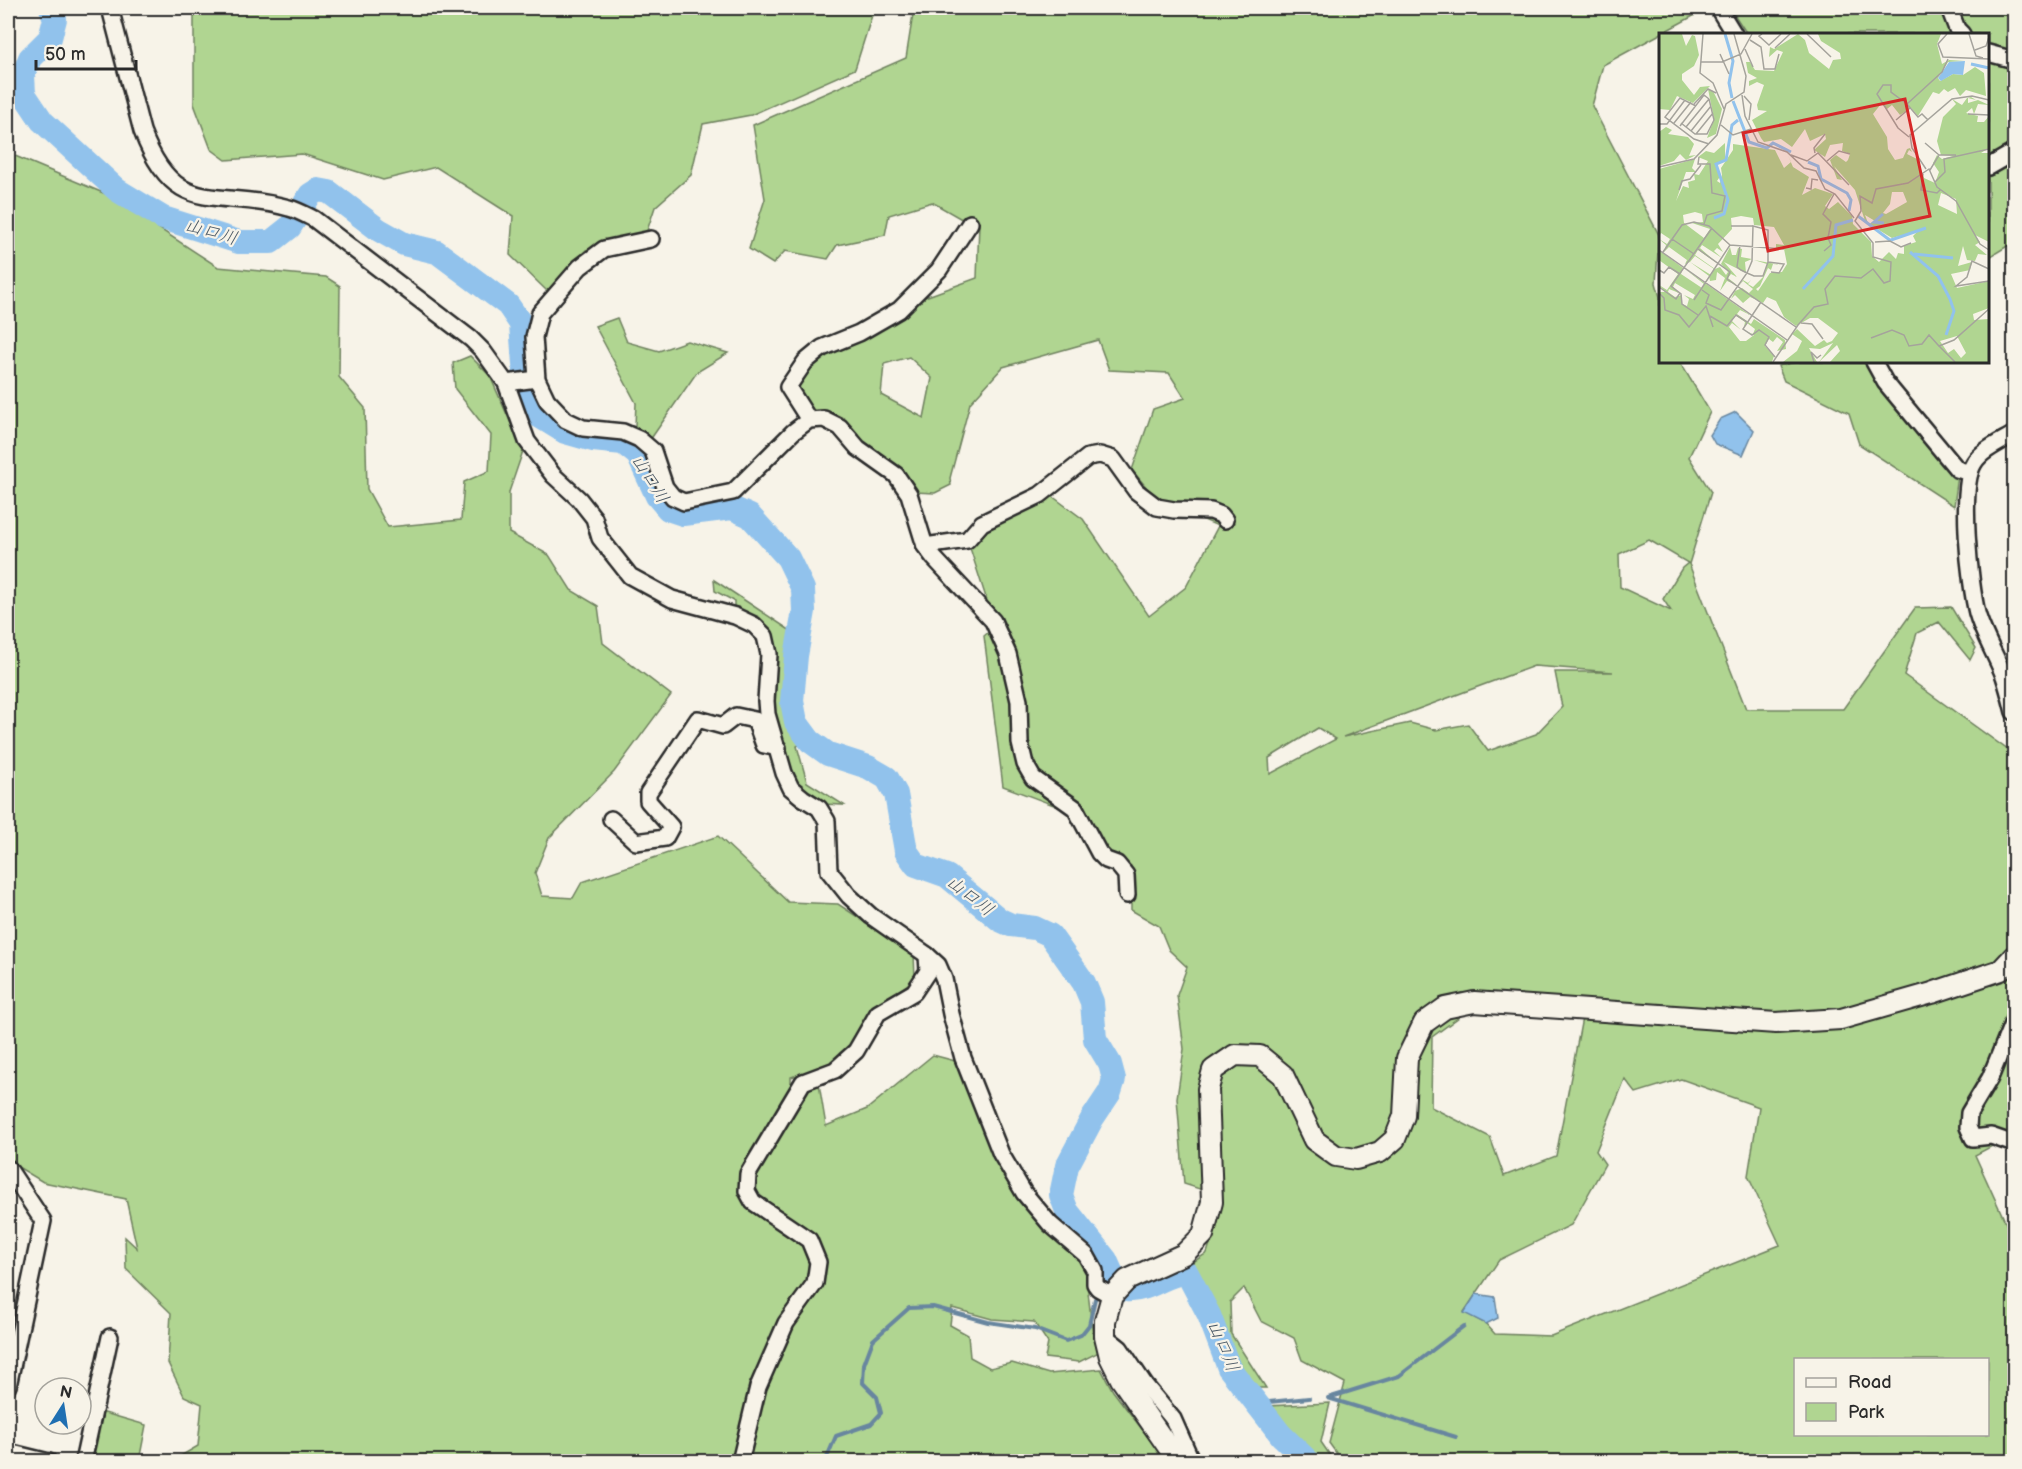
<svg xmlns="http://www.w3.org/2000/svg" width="2022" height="1469" viewBox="0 0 2022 1469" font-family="'Balsamiq Sans','Klee One',sans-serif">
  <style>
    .green { fill: #b0d591; stroke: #6e805e; stroke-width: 1.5; fill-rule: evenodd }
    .water { fill: #91c2ec; stroke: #68869f; stroke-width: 1.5 }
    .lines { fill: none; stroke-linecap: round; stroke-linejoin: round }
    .stream { stroke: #68869f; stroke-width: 4 }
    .river { stroke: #91c2ec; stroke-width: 24 }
    .minor-casing { stroke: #2b2b2b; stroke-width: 20 }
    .tertiary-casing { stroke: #2b2b2b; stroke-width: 24 }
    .minor { stroke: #f7f3e8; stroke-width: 15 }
    .tertiary { stroke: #f7f3e8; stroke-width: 20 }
    .labels { text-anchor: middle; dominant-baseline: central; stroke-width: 4.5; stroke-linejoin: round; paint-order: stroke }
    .water-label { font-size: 18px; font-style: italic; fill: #4a5865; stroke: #f7f3e8 }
    .inset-river { fill: none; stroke: #91c2ec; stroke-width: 3 }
    .inset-road { fill: none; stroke: #a5a39c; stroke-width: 1.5 }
    .view { fill: #d62828; fill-opacity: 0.15; stroke: #d62828; stroke-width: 3 }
    .inset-edge { fill: none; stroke: #2b2b2b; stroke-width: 3 }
  </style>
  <rect width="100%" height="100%" fill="#f7f3e8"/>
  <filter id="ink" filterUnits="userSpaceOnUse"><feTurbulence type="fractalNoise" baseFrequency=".0167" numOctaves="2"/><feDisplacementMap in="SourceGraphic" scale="12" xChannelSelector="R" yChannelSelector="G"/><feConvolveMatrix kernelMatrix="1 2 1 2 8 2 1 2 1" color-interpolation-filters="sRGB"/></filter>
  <g filter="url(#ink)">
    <g class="green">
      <path d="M192,8H878L874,9L855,69L751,115L703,124L691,175L655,207L646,234L586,250L547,291L510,255L513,216L436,167L383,180L302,154L226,160L211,149L194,104V14Z"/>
      <path d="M914,8H1708L1603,65L1592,106L1659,235L1656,283L1660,297V362H1680L1710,412L1689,457L1711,492L1689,564L1746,709H1843L1915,608L1951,607L1976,648L1970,660L1939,622L1917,633L1904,675L2012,753L2014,773V918L2012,921L2014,929V1151L1994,1145L1975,1155L2014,1241V1461H1342L1329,1443L1345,1383L1302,1360L1294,1338L1261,1321L1244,1288L1230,1302L1231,1334L1266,1388H1251L1233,1366L1216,1311L1190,1264L1207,1253L1216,1225L1203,1190L1184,1184L1177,1098L1184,1049L1177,995L1187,967L1169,950L1159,926L1131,910V866L1106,856L1035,771L1028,746L1018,661L988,604L970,548L987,526L1052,496L1083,519L1149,616L1186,587L1218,526L1157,500L1132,470L1153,409L1185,398L1169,373L1109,370L1098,340L1003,367L970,403L950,478L951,485L935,493L914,492L814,414L793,388L815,359L863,338L925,297L977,278L979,224L965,221L932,202L889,215L885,235L837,245L828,259L785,251L773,264L749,249L765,199L753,125L906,58ZM909,357L932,378L924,418L881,395L884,364ZM1649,540L1688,563L1682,568L1663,599L1671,611L1620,587L1619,554ZM1534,666L1613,672H1555L1562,707L1536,734L1488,751L1468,724L1436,730L1410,723L1343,737ZM1318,728L1336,739L1270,774L1269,758ZM1466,1012L1582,1018L1556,1156L1504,1176L1490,1137L1431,1107L1432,1037ZM1625,1079L1636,1093L1681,1079L1759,1107L1748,1176L1780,1245L1551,1336L1495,1334L1486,1324L1464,1312L1499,1260L1571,1225L1605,1164L1596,1151ZM1796,1360H1988V1434H1796Z"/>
      <path d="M1730,8H2014V145L1988,157V34H1747Z"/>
      <path d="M8,153L108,195L218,267L326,277L340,286L339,377L365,408L367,489L388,527L461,520L464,482L489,471L491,435L455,389L453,363L470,356L490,376L523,451L509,492V533L549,555L571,590L598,606L603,643L671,695L614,772L549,838L535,873L542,896L573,898L582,882L718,836L788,902L838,904L914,954L915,979L873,1009L840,1061L791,1077V1091L819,1084L826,1126L867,1109L933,1055L955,1061L1016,1197L1085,1265L1093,1336L1099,1352L1079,1362L1045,1358L1048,1343L1034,1322L992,1319L952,1308L950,1325L968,1335L970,1357L990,1368L1012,1363L1049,1374L1101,1369L1113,1391L1166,1461H172L198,1446L202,1404L184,1396L168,1363L171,1313L126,1269L125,1237L137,1248L126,1199L43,1182L8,1161Z"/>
      <path d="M2014,163V242L1988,258V177Z"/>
      <path d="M617,318L627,342L659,351L687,341L728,353L697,372L650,440L635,426L636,403L595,326Z"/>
      <path d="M1796,362H1866L1875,381L1958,475L1954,506L1859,444L1849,413L1784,381L1778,366Z"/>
      <path d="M714,580L791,631L786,706L791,728L804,742L797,746L807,782L844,805L823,804L795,785L772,709L776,645L763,626L734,609V601L715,591Z"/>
      <path d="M991,630L1011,687L1014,743L1064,809L1003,786L984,636Z"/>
      <path d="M1330,1403L1321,1442L1334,1461H1321L1267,1406Z"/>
      <path d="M101,1412L146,1425L139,1461L91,1462Z"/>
    </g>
    <g class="water">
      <path d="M1736,412L1754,430L1743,455L1715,444L1710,435L1720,419Z"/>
      <path d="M1476,1294L1495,1297L1498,1318L1486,1324L1464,1313Z"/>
    </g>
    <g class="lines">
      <g class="stream">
        <path d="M1104,1286L1110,1271"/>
        <path d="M1253,1399L1269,1402L1309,1398"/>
        <path d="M1456,1437L1328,1398L1399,1376L1464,1326"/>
        <path d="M825,1462L836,1436L871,1424L881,1413L877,1397L863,1383L864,1364L873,1340L909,1308L933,1307L988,1322L1035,1329L1066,1341L1081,1335L1089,1325L1095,1299L1100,1292"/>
      </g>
      <g class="river">
        <path d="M51,8L55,19L50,38L30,58L23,75L24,94L42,121L117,190L163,218L239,242H271L290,227L310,195L318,190L329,192L379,230L404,244L437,252L508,305L521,324L525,377L539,416L565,432L593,440L623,443L638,455L657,496L668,509L683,514L732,508L750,516L788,558L803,589L804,611L796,656L792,701L796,722L810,741L828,754L868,767L887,778L896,794L906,851L916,865L947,876L1000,920L1011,925L1035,928L1050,935L1084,983L1092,1002L1095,1039L1110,1064L1114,1079L1110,1092L1092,1119L1067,1166L1061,1195L1067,1211L1106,1260L1114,1278"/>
        <path d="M1126,1290C1150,1292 1169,1271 1187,1273L1209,1315L1229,1368L1281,1435L1309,1462"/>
      </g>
      <g class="minor-casing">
        <g id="minor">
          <path d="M110,8L142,131C176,221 217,187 289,208C297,210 306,215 314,219L471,339L483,351L506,383L527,441L553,475L579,499L594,518L600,538L630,576L672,599L735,616L754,625L765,636L769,654L766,701L767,714L784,773L791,788L803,798L819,808L827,821L829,871L849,896L871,916L927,955L938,965L944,979L951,1014L963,1058L1001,1154L1024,1193L1050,1224L1086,1255L1095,1271V1284L1098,1288L1112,1296"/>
          <path d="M1718,8L1734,34"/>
          <path d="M1949,8L1957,29L1962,34"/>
          <path d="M1988,53L2014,60"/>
          <path d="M1988,167L2014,152"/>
          <path d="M651,239L604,249L580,267L540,313L534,337L537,379L547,400L566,420L583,428L623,432L639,439L653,451L665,487L673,497L684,502L733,492L793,432L809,420L824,419L840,427L858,448L896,475L909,494L925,546L934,558L993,621L1008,654L1019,701L1020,743L1025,764L1033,778L1075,808L1099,853L1106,860L1117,864L1126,875L1127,895"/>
          <path d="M1874,362L1885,382L1957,469L1970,473"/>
          <path d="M506,383L537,379"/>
          <path d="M809,420L788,387L805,362L822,348L859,333L899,310L939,270L970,223"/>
          <path d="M2014,434C2001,442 1982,450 1974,463C1959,487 1970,585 1977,613C1983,635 1996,655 2004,676C2008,688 2011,700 2014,712"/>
          <path d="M925,546L967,540L982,523L1040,495L1088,457L1100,455L1113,459L1136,491L1157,507L1174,510L1211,511L1221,515L1225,520"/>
          <path d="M611,819L636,842L665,838L671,827L648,801V793L698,719L723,726L736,716L755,720L764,745L778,748"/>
          <path d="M2014,1019L1990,1078L1969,1113L1968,1127L1973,1138L1991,1136L2014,1144"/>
          <path d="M8,1168L43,1221L8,1386"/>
          <path d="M1105,1336L1120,1348L1145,1385L1173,1419L1192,1462"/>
          <path d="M8,1452L49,1462"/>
          <path d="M83,1462L110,1337"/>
          <path d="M740,1462L758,1387L786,1323L815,1283L818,1262L809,1240L753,1202L747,1191L748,1174L803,1082L835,1070L856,1051L878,1013L914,992L928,971L927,955"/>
        </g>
      </g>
      <g class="tertiary-casing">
        <path id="tertiary" d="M1176,1462L1173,1454L1121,1379L1110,1357L1105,1336V1321L1112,1296L1127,1280L1184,1254L1203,1235L1212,1202L1208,1089L1213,1070L1235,1055L1260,1056L1283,1075L1314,1140L1336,1156L1356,1159L1380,1152L1395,1139L1404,1116L1407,1058L1424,1023L1445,1008L1474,1002L1776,1023L1841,1019L1932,993L2001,970L2014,956"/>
      </g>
      <use href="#minor" class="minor"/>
      <use href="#tertiary" class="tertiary"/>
    </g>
  </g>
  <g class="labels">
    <g class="water-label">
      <text transform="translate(211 232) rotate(16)">山口川</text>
      <text transform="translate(650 479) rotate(58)">山口川</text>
      <text transform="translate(970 896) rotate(38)">山口川</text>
      <text transform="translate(1223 1346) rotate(67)">山口川</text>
    </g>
  </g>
  <g transform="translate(1659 33)">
    <rect width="330" height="330" fill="#f7f3e8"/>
    <path d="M0,1H23L27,13L33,2L36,3L40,22L35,33L23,41V47L35,62L41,54L51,53L34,70L18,63L11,77L0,76ZM139,1L146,7L150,20L170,36L174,27L182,26L181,20L162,8L159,1H282L278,11L283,31L290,27L306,28L289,29L279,45L281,48L294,41L304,42L316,34L325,40L327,63L307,57L301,63L296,55L289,59L285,56L280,61L274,59L259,83L252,75L241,82L233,72L228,76L222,71L214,81L228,104L229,116L236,127L244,125L248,116L251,115L253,119L250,117L248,121L258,126L265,145L276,150L280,139L274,130L278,122L283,126L294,123L282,122L278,108L284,84L297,71L293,66L303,72L308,65L312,64L317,67L309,65V70L319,67L330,72L319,71L315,81L313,75L307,80L319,83L318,89H325L330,83V115L322,120H330V209L316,202L321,209L316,212L328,222L319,221L316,228L308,227L304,213L299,233L313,229L311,237L292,241L298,255L330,248V275L314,281L315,287L330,286V329H171L181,318L178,312L160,329L174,310L161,316L150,315L158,329H124L138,318L143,308L133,301L138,296L156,313L165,307L168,310L173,308L179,300L159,285H151L137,293L125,284L117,268L108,264L104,270L91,264L84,270L76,262L72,266L76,258L83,255L90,260L94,256L84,248L80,253L84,247L89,250L92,247L89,251L94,254L104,244L108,231L95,227L123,232L114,231L112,237L109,235L101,253L97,256L99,258L111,240L123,239L128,231L125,216H117V211L125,212L115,194L95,192L94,185L82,183L72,185L73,196L59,211L64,219L58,215L55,218L63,225L43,212L41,215L59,231L39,217L36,222L56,236L61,234L67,242L69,239L62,231L71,214L73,222H77L79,215L83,216L82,224L93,226L86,229L87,240L65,229L78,244L72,241L69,245L78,252L68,248L61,258L66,245L58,239L57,247L51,248L50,243L31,229L26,231L28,227L10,214L5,219L7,212L0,206L8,211L11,206L2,200L0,204V136L36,126L33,135L37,139H27L17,168L24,153L30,155L29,149L36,147L35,141L40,142L49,128L39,124L47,118L55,120L66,110V127L56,131L62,142L58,148L61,150L63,142L62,135L74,117V111L116,117L125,135L132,129L128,120L134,134L150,144L143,162L156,155L174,161L166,173L170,176L179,169L193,183L194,191L212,209L213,223L220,229L230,219L237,226L239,220L245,221V213L257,209L254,203L259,198L233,205L210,191L216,188L206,182L209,190L206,188L196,157L175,133L183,147L178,146L171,127L177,122L187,129L189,127L191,121L183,118L184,110L171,112L166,124L155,117L167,106L166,101L151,108L146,96L133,114L122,106L105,109L102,105L93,87L108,78L99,77L98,72L105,52L98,49L90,53V48L98,45L89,40L87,29H91L96,37L115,38L124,19L118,17L110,24L111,14L115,16ZM233,159H244L248,169L227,181L224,180L231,171ZM282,160L297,166L298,181L279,172ZM36,179L43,181L44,189L33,190L51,196L45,205L25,190L24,182ZM36,223L55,236L52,242L31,229ZM298,303L307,320L302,325L295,316L289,320L281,308ZM49,56L54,58L63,76L57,101L48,105L55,86ZM7,94L13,97L9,101L29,104L35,111L30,123L37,122L27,127L21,121L15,128L0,133V99ZM0,217L24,235L22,241L43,255L45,251L26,236L91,282L81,277L78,281L92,291L95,286L126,307L127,316L118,318L124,309L118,304L114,309L110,306L106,313L115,323L113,329H0V259H6L0,252L8,257L19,241L0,227ZM16,250L36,262L34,266L25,262L30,266L28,273L23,271V262L16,264L9,259L10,256L20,260L14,254ZM76,282L86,289L85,294L88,290L96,296L94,301L86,298L95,302L87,308H81L70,294L73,290L82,297L73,288Z" fill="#b0d591" fill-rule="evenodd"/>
    <path d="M306,28L304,42L294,41L282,48L279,45L290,29Z" fill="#91c2ec"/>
    <path class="inset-river" d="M66,1L74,28L70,50L73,65M312,31L330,35M74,68L90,109L108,115L114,110L132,119M149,129L159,133L162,146L188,160L192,167L190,178M224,181L215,189L225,190M199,183L232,208M55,185L65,181L69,167L57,131L67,127L73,92L79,87M232,207L267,195M251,219L279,243L291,266L295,278L287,302M255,221L294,225M144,256L174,223L177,192L194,187"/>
    <path class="inset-road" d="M44,1L41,40L54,50L65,76M103,1L100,3L110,12L122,1M148,1L172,24M288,1L279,11L284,24L330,26M310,1L317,23L324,25M91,7L102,14L105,36H116L120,21M116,15L131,1M86,16L94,34M316,17L327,13L330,4M61,21L70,41M42,29H63L82,21L93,1M83,62L86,83L99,109L128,119L145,135L157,138L166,156L176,161L195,185M85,63L92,71L90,87M35,71L49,56L57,60M248,71L232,59V52H224L218,61L239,95L250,104M37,73L21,65L6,84L35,106L50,111M309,81L330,82M237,87L251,75M269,87L263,81L259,84L248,71L283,39L289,26M15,90L32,69M22,90L36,101H48L55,87L50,66M0,91H8L26,67M62,92L74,102L92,96M21,93L45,62L50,66M27,94L50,66M32,98L52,73M37,101L54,80M266,110L280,122M156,120L155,115L166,101M132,122L148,128L159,120L190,152M40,124L39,131H51L53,160L66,163L63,178L48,182L45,191M168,128L180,118L191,121M0,134L35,126L58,102L67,71L85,59L87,43L75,1M267,136L253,115L251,102L293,66L313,63L330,67M271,137L280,122H297M264,141L262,157L278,160L281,157M276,149L286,139L285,126L330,116M147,155L152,156L153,146L159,147M20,157L23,148L31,146L42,132M72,193H94M13,206L35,221M216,209L231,208L242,214L252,210M39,216L71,239L68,246L137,294M0,217L128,307M165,218L172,212L169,205L172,189L164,181L175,161M4,219L23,192L35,189L50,193L71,212M109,229L125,231L120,240L112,239M330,236L313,228L308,244L297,253L330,248M0,237L5,240L10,234L21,241M0,254L17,266L21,260M43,257L50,262L47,270L62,277L88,240L93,228L94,193L109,197V229L104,243H95L88,240L82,237L78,234L81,212M0,260L5,265L6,277L20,282L30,294L47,273L54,294M35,267L71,212L125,216M102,269L84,296L93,302L100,297L110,304L106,312L116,324M39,282L23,271L22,261L12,253L53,195M51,283L68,293L77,282L88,289M142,290L153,291L164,306M212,305L233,297L245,302L250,313L263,311L270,302L280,313L295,307L330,276M280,313L296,329M114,329L139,292L155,274L169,271L166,256L176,243L202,245L214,236L225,250L231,248L232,229L214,224V210L196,188L202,178L201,163L213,170L217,156L249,150L270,136L278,154L297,168L321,211L330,217M155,329L152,319L158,325L162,322"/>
    <path class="view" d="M246,66L271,183L109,218L84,100Z"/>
    <rect width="330" height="330" class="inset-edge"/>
  </g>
  <rect width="2022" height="1469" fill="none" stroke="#f7f3e8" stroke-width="30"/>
  <rect x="15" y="15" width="1992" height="1439" fill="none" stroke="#2b2b2b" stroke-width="2" filter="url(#ink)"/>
  <rect x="1794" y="1358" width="195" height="78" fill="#f7f3e8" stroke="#a5a39c" stroke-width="1.5"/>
  <rect x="1806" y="1378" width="30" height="9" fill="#f7f3e8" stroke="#a5a39c" stroke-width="1.5"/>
  <text x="1848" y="1388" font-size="18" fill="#2b2b2b">Road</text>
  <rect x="1806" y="1403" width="30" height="18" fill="#b0d591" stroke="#a5a39c" stroke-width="1.5"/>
  <text x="1848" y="1418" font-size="18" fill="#2b2b2b">Park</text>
  <g transform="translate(63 1406) rotate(12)"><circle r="28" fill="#f7f3e8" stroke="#a5a39c" stroke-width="1.5"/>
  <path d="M0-4.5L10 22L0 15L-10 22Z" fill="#1f6fb2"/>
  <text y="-9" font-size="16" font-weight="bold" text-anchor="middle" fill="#2b2b2b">N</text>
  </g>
  <path d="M36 60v9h100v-9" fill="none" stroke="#2b2b2b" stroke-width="3"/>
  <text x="45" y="60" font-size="18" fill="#2b2b2b" stroke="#f7f3e8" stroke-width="4.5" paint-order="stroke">50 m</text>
</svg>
